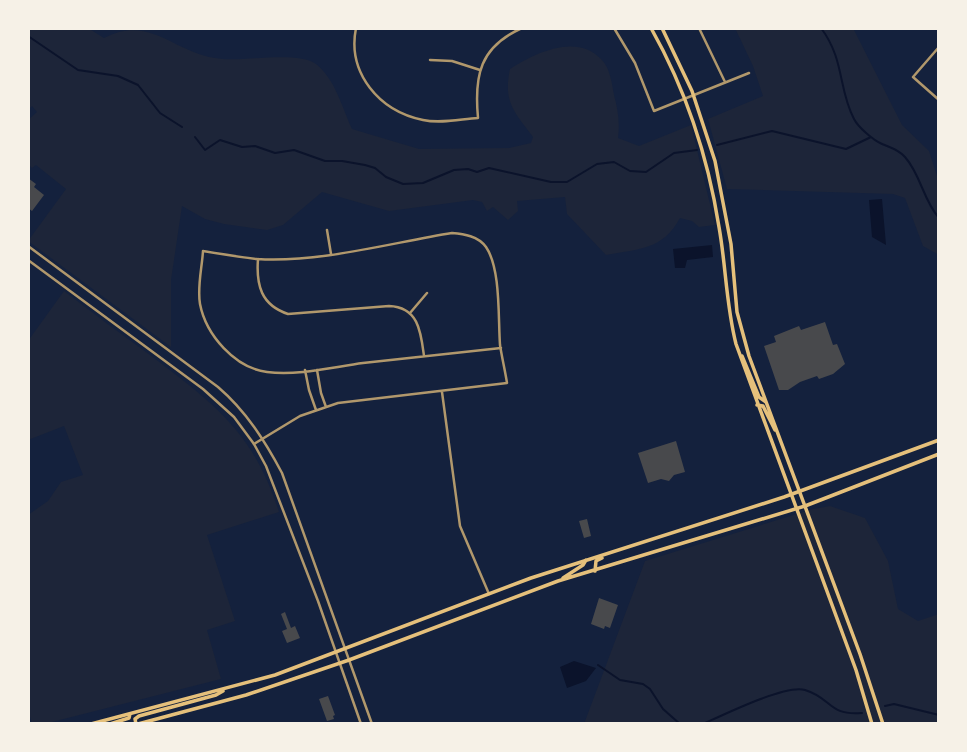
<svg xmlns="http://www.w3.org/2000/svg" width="967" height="752" viewBox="0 0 967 752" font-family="'Golos Text',sans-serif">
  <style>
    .green { fill: #1d2539 }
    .water { fill: #0b132b }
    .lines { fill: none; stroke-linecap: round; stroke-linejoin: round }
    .stream { stroke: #0b132b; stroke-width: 2 }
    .building { fill: #48494c }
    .minor { stroke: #b1986c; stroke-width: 2.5 }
    .tertiary { stroke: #b1986c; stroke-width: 2.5 }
    .secondary { stroke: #e5c07b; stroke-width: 3.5 }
  </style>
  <rect width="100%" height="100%" fill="#14213d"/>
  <!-- green -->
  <path class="green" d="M28 28H88L104 38C149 14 174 52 215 58 240 63 297 50 316 64 335 79 342 107 352 129L419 149 509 148 531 143 533 137C514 112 503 102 510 69 535 53 576 33 601 59 610 67 612 84 614 95 618 110 620 123 618 138L639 146 691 125 715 225 699 227 692 221 680 218C663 250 638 249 606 255L567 214 565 197 517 201 518 211 508 220 493 207 487 211 482 202 473 200 389 211 322 192 283 225 267 230 224 224 205 219 182 206 171 280V347L28 241 66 189 36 165 32 168 28 164V120L37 112 32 106 28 110Z
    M735 28H853L902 125 929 151 938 179 939 255 923 246 905 198 893 194 727 189 708 119 763 96 753 66Z
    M64 291C94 314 124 336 154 358 217 406 254 434 279 512L207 535 235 621 207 630 221 679 44 724H32L28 710V515L48 501 61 482 83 475 64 426 28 440V341Z
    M830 506 865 518 888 561 898 609 918 621 939 614V724H584L645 561 813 509Z"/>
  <!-- water -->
  <path class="water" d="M882 199 886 245 872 237 869 200Z
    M712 245 713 257 687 260 685 268H675L673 249Z
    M574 661 596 668 586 681 567 688 560 667Z"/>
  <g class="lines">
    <!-- stream -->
    <path class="stream" d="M821 28C845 60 838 89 854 119 858 127 873 140 882 144 891 148 898 149 905 157 921 175 923 200 939 218
      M28 36 78 70 118 76 138 85 160 113 182 127
      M195 137 205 150 220 140 242 147 255 146 275 153 294 150 325 161H342L365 165 375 168 386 177 403 184 423 183 454 170 468 169 477 172 489 168 551 182H567L597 164 614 162 630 171 646 172 674 153 697 150
      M717 145 772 131 846 149 871 137
      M598 665 620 680 643 684 650 689 663 709 680 724
      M885 706 894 704 939 715
      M703 724C723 715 786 684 805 690 832 698 828 716 862 713"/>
  </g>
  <!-- building -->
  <path class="building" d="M28 178 36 184 34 187 44 195 32 211 28 208Z
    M825 322 833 345 837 344 845 364 833 374 819 379 817 376 800 382 788 390H779L764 346 776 342 774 336 799 326 801 330Z
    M676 441 685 472 674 475 669 481 661 479 648 483 638 453Z
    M587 519 591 536 584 538 579 521Z
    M599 598 618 605 610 628 605 626 604 629 591 624Z
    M285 612 291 628 295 626 300 638 287 643 282 631 287 629 281 614Z
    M328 696 335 715 333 716 334 719 327 721 319 699Z"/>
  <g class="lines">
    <!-- minor -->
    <path class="minor" d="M356 28C347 73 379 111 423 120 441 124 461 119 478 118 474 75 480 47 522 28
      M614 28 635 63 654 111 749 73
      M699 28 725 82
      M939 47 913 77 939 100
      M430 60 452 61 480 70
      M327 230 331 254
      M258 259C256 285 261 305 288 314L389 306C419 307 421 333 424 356
      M410 313 427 293
      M305 370 309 390 316 410
      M317 370 321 393 326 407
      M442 392 460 526 489 594
      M254 444 300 416 338 403 507 383C505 370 502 358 500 345 498 318 501 269 486 247 478 236 464 234 452 233 390 243 319 263 257 259 239 257 221 254 203 251 202 268 197 287 200 304 206 335 235 368 267 372 298 376 333 367 363 363 409 358 455 353 501 348"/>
    <!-- tertiary -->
    <path class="tertiary" d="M28 246 218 387C246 411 265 441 282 473L372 724
      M28 260 203 389 234 417 254 444 266 466 318 601 361 724"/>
    <!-- secondary -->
    <path class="secondary" d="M651 28C686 90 708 157 719 227 726 266 726 305 736 344L856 670 872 724
      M662 28 692 91 715 161 731 244 737 312 749 356 860 654 883 724
      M742 356 759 397 766 402
      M757 405 763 406 775 430
      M595 571 596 561 602 558
      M563 578 583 565 586 560
      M91 724 275 675 531 578 784 497 939 440
      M110 724 129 718 130 714
      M136 724 135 719 139 716 216 695 223 691
      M138 724 246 695 349 660 558 581 805 506 939 454"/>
  </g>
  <!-- border -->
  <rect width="967" height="752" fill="none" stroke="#f6f1e7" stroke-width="60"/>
</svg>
